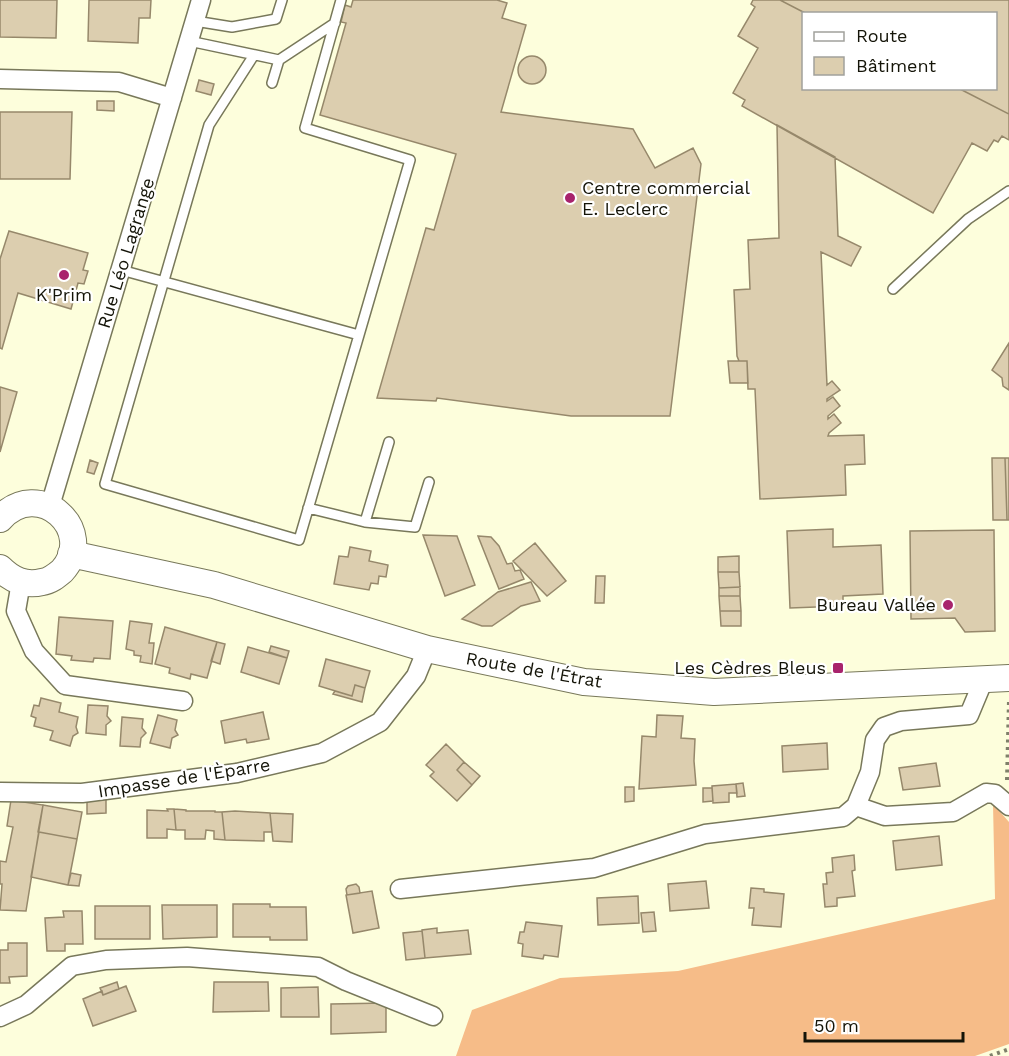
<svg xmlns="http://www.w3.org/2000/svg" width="1009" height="1056" viewBox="0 0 1009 1056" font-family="'Work Sans',sans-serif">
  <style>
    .forest { fill: #f6bc88 }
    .building { fill: #dcceaf; stroke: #96886b; stroke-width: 1.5 }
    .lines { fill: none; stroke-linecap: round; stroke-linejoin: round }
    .lane-casing { stroke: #78785a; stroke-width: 12 }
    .street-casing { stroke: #78785a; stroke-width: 21 }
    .secondary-casing { stroke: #78785a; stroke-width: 28 }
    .path { stroke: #7f806a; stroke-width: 4; stroke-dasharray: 3 4.5; stroke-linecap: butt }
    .lane { stroke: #fff; stroke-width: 9 }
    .street { stroke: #fff; stroke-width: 18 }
    .secondary { stroke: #fff; stroke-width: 26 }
    .poi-dot { fill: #a8236c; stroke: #fff; stroke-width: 2 }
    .labels { text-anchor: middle; stroke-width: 4.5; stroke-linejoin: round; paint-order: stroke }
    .poi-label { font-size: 18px; fill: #141408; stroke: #fff; text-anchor: end }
    .street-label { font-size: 18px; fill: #141408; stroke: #fff }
  </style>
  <rect width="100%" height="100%" fill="#fdfedc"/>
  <!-- forest -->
  <path class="forest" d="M993 804 1009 822V1044L975 1056H456L472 1010 560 978 678 971 995 899Z"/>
  <!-- building -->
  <path class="building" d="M0 0H57L56 38 0 37Z
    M89 0H151L150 18H139L138 43 88 41Z
    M353 0H497L507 3 502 18 526 25 501 112 633 129 655 168 693 148 701 164 670 416H571L437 398 436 401 377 398 426 228 434 230 456 154 320 115 346 23 341 22 345 5 351 7Z
    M753 0H780L807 14H804V88H958L1009 114V140L1002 136 998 142 994 140 987 151 972 143 933 213 742 106 745 100 733 93 758 48 738 36 755 7 751 4Z
    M780 0H1009V114L958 88H996V14H807Z
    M518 70a14 14 0 1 1 28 0a14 14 0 1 1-28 0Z
    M199 80 214 84 211 95 196 91Z
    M97 101H114V111L97 110Z
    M0 112H72L70 179H0Z
    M777 125 835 157 838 236 861 247 851 266 821 252 827 385 832 381 840 390 827 399V401L833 397 840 406 828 416V419L834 414 841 423 829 433 828 436 864 435 865 464 845 465 846 495 760 499 755 389H748L747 361H739L737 356 734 290 750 289 748 240 779 238Z
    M9 231 88 253 83 270 88 271 84 284 78 283 71 309 18 293 2 349 0 348V259Z
    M1009 343V390L1003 386 1002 378 992 370Z
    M728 361H747L748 383H730Z
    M0 387 17 392 0 452Z
    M992 458H1005L1007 520H993Z
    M1005 458H1009V520H1007Z
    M90 460 98 463 94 474 87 472Z
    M833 529V547L881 545 883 594 843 596V606L790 608 787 531Z
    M994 530 995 631 965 632 955 618 911 619 910 531Z
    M423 535 457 536 475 585 445 596Z
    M478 536 491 537 499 546 507 564 512 563 515 571 520 570 524 579 499 589Z
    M535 543 566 581 547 596 513 561Z
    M350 547 371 551 369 561 388 565 386 577 379 576 378 584 371 583 369 590 334 584 339 556 348 557Z
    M739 556V572H718V557Z
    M718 572H739L740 587 719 588Z
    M596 576H605L604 603H595Z
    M531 582 540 601 521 606 492 626H482L462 619 498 592Z
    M740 587V596H719V588Z
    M719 596H740L741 611H720Z
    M720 611H741V626H721Z
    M59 617 113 621 110 659 94 658 93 662 71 660 72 656 56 654Z
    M130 621 152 624 149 643H154L152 664 140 662 141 656 134 655V651L126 649Z
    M165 627 217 642 207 678 191 674 190 679 169 673 170 668 155 664Z
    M217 642 225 644 220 664 211 661Z
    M271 646 289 651 287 658 269 652Z
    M248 647 287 658 279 684 241 672Z
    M326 659 370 671 365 688 355 685 352 696 319 686Z
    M355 685 365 688 362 702 333 694 335 691 352 696Z
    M41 698 61 703 59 712 78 717 76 727 78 733 73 736 70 746 50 740 53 731 34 726 36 718 31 716 34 705 39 706Z
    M88 705 108 706 107 716 111 721 106 725V735L86 733Z
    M263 712 269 739 247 743 246 739 225 743 221 721Z
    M158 715 177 720 175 730 178 735 172 738 170 748 150 743Z
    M657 715 683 716 681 738 695 739 694 761 696 785 639 789 642 736 656 737Z
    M122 717 143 719 142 728 146 733 141 738 140 747 120 746Z
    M827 743 828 769 783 772 782 746Z
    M446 744 464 762 457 770 472 785 457 801 430 776 434 772 426 765Z
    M464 762 480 776 472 785 457 770Z
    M936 763 940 786 903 790 899 768Z
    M743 783 745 796 737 797 736 784Z
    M736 784 737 793H729V802L713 803 712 786Z
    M625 787H634V801L625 802Z
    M703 788H712L713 801 703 802Z
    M106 798V813L87 814V800Z
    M11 800 43 805 26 911 0 910 2 884H0V861L6 862 13 827 7 826Z
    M43 805 82 812 77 839 38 832Z
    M167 809H174L176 830 167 829V838H147V810L168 811Z
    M174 809 186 810V811H215V812H222L225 840 214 839V831L206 830 205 839H185V830H176Z
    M235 811 270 813 272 832H264V841L225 840 222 812Z
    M270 813 293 814 292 842 273 841Z
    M39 832 77 839 68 885 31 877Z
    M939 836 942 865 896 870 893 841Z
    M854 855 855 870 852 871 855 896 837 898V906L825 907 823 884H827L826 873 833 872 832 858Z
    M71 873 81 875 79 886 68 885Z
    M706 881 709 908 670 911 668 884Z
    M356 884 359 887 360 893 347 895 346 889 348 886Z
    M751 888 764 889V892L784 894 781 927 752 925 754 908H749Z
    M372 891 379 928 353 933 346 895Z
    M638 896 639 923 598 925 597 898Z
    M233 904H270V907H306L307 940H270V937H233Z
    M162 905H217V937L163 939Z
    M95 906H150V939H95Z
    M63 911H82L83 944H65V951H47L45 918 64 917Z
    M654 912 656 931 643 932 641 913Z
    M526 922 562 926 558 957 544 955 543 959 522 956 523 944 518 943 520 932H524Z
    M437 928V933L468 930 471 954 425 958 422 930Z
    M422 931 425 958 406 960 403 933Z
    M8 943H27V976L9 977 10 983H0V950H8Z
    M117 982 119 989 103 995 100 988Z
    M214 982H268L269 1011 213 1012Z
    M126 986 136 1011 93 1026 83 999 102 991 103 995Z
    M318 987 319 1017H281V988Z
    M386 1003V1032L331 1034V1004Z"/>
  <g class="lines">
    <defs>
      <path id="lane" d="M195 21 232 27 276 19 282 0
        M189 41 279 60
        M254 55 209 125 105 484 299 540 359 335
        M272 83 279 60 335 23
        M121 270 359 335 410 160 305 128 341 0
        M893 289 968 219 1009 191
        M308 508 365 522 415 527 429 482
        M365 522 389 442"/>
      <path id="street" d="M0 79 119 82 172 98
        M50 506 201 0
        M21 582 16 611 34 651 65 685 183 701
        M0 792 82 793 237 773 322 753 380 722 416 676 427 649
        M856 806 885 816 953 812 986 793 995 794 1009 806
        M400 889 594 868 705 834 843 817 856 806 870 772 875 740 884 727 901 721 969 715 984 679
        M0 1017 26 1005 72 966 106 960 187 957 318 967 346 981 433 1016"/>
      <path id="secondary" d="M0 519C39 476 98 531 62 571 56 576 50 581 42 582 25 586 12 580 0 568
        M71 554 214 585 427 649 584 682 714 692 1009 678"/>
    </defs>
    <!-- lane casing -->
    <use href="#lane" class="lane-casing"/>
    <!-- street casing -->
    <use href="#street" class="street-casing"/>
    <!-- secondary casing -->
    <use href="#secondary" class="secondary-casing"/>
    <!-- path -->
    <path class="path" d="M1007 780 1009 700
      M990 1056 1009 1049"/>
    <!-- lane -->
    <use href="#lane" class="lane"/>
    <!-- street -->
    <use href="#street" class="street"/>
    <!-- secondary -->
    <use href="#secondary" class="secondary"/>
  </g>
  <!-- markers -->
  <g class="poi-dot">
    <circle cx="570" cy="198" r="6"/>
    <circle cx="64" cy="275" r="6"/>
    <circle cx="948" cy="605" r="6"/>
    <rect x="832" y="662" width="12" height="12" rx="3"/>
  </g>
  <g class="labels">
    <!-- poi labels -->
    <g class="poi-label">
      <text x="582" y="194" text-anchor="start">Centre commercial<tspan x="582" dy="21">E. Leclerc</tspan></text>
      <text x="64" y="301" text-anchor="middle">K'Prim</text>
      <text x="936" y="611">Bureau Vallée</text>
      <text x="826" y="674">Les Cèdres Bleus</text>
    </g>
    <!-- street labels -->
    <g class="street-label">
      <text transform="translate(126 253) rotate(-73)" y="6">Rue Léo Lagrange</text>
      <text transform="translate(534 670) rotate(10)" y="6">Route de l'Étrat</text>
      <text transform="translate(184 778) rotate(-9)" y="6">Impasse de l'Èparre</text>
    </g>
  </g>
  <!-- legend -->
  <rect x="802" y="12" width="195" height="78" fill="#ffffff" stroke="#a1a19c" stroke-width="1.5"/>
  <rect x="814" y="32" width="30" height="9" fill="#ffffff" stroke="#a1a19c" stroke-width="1.5"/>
  <text x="856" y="42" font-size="18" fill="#141408">Route</text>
  <rect x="814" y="57" width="30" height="18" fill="#dcceaf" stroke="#a1a19c" stroke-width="1.5"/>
  <text x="856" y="72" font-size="18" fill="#141408">Bâtiment</text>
  <!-- scale -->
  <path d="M805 1032v9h158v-9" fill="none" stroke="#141408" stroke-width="3"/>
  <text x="814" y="1032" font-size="18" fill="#141408" stroke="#ffffff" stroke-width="4.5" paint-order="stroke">50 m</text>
</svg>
